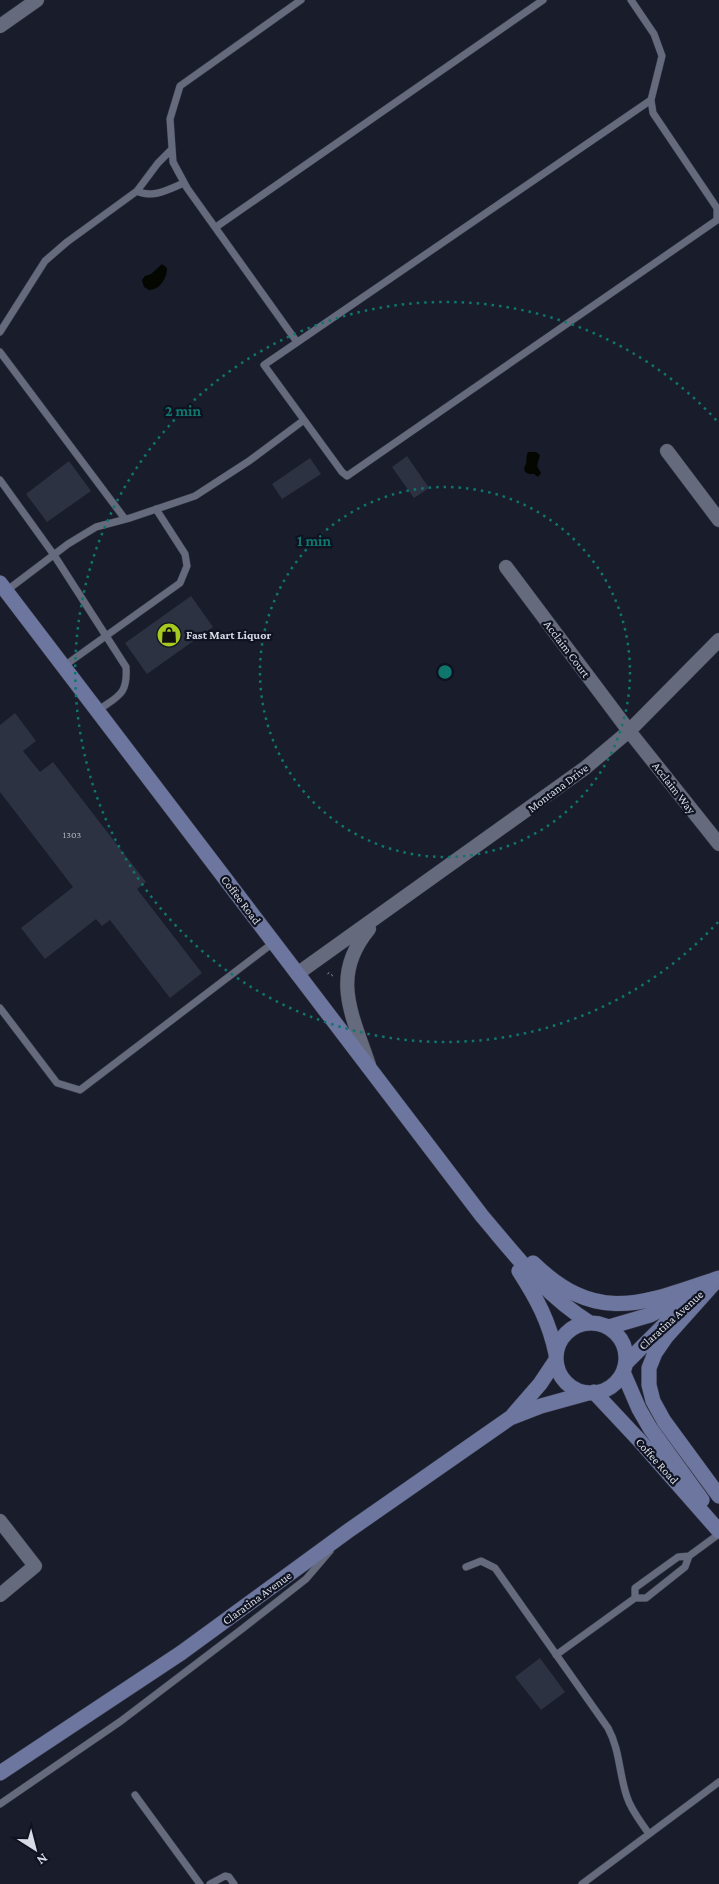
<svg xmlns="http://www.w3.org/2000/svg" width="719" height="1884" viewBox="0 0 719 1884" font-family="'Crimson Pro',serif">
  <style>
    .water { fill: #040700 }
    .building { fill: #2d3242 }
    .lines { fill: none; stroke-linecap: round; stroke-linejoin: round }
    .lane-casing { stroke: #333541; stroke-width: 8 }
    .street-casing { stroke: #333541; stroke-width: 15 }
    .secondary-casing { stroke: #333541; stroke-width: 16 }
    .path { stroke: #787c88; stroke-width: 2.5; stroke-dasharray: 1 4; stroke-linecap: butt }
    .lane { stroke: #656a7c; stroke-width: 7 }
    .street { stroke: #656a7c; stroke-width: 14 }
    .secondary { stroke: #6c769e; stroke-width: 15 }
    .ring { fill: none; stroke: #0f766e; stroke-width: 2.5; stroke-dasharray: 2.5 5 }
    .labels { text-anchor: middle; stroke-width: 4.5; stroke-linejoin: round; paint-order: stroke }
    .number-label { font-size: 10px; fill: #adb1bc }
    .poi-label { font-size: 12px; font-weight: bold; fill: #d8dbe5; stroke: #0f1321; text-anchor: start }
    .street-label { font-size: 12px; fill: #d8dbe5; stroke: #0f1321 }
    .centre { fill: #0f766e; stroke: #0f1321; stroke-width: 2.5 }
    .ring-label { font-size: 15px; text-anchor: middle; font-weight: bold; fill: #0f766e; stroke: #0f1321; stroke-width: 4.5; stroke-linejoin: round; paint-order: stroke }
  </style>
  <rect width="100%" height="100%" fill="#181c2b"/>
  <!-- water -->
  <path class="water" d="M162 264 167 268C167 278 160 290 149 290L144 287 142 280 145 276 151 274Z
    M528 452H536L540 455 537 466 541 473 538 477 534 474H529L525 472 524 468C528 463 525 458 528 452Z"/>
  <!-- building -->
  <path class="building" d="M407 456 429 488 414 498 392 467Z
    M310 458 321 474 282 499 272 484Z
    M69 461 91 491 47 522 26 494Z
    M191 596 213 627 147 674 125 643Z
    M15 713 36 741 23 751 40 772 53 762 146 882 137 889 202 973 170 998 110 920 102 926 96 919 45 959 21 928 73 887 0 792V725Z
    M540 1658 565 1692 541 1710 515 1677Z"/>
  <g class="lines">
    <defs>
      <path id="lane" d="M631 0 654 34 662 56 651 100 653 113 717 208V220L347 476 342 472 264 365 651 100
        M137 191C153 199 169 189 184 183
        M216 227 543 0
        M0 332 45 261 67 242 137 191 158 163 172 149
        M297 342 187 188 173 162 170 119 180 86 301 0
        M0 352 125 519
        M0 480 54 555 126 667C128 695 118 696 97 711
        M6 591 68 544 96 527 130 518 195 496 249 461 304 420
        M64 666 180 583 187 566 185 554 156 509
        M0 1008 57 1083 80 1090 273 943
        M466 1567 481 1561 495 1568 608 1728C620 1750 619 1774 627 1797 631 1810 641 1822 649 1834
        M635 1598V1588L678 1557 689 1556 719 1534
        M556 1655 635 1598H646L685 1567 689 1556
        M135 1795 200 1884
        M0 1804 121 1721 242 1629 306 1579 330 1551
        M210 1884 225 1876 229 1877 234 1884
        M582 1884 719 1782"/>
      <path id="street" d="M0 26 37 0
        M667 451 719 520
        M506 567 629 731 719 844
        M369 929C330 976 352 1014 369 1065
        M297 974 585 768 629 731 719 640
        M0 1521 35 1566 0 1595"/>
      <path id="secondary" d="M0 583 482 1216C517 1257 544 1294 590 1323
        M533 1263C598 1326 644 1303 719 1278
        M519 1271C537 1299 549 1321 556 1354
        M718 1279 666 1337 655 1353 649 1368V1385L653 1401 664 1421 719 1496
        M556 1358a35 35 0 1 1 70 0a35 35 0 1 1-70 0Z
        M609 1327 650 1315 685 1297
        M626 1363 674 1315
        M623 1372 639 1409 650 1428 702 1500
        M594 1392 639 1440 719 1531
        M513 1415 540 1384 556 1360
        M0 1773 181 1653 348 1531 510 1418 541 1406 588 1393"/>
    </defs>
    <!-- lane casing -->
    <use href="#lane" class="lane-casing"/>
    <!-- street casing -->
    <use href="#street" class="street-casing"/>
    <!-- secondary casing -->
    <use href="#secondary" class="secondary-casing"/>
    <!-- path -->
    <path class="path" d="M328 973 331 976 334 974"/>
    <!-- lane -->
    <use href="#lane" class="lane"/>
    <!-- street -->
    <use href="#street" class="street"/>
    <!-- secondary -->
    <use href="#secondary" class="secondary"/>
  </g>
  <!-- distance rings -->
  <g class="ring">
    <circle cx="445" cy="672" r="185"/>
    <path d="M718 922A370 370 0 1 1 718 422"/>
  </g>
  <!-- icons -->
  <defs>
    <symbol id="shop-disc" viewBox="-11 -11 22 22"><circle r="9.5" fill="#a6c820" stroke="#0f1321"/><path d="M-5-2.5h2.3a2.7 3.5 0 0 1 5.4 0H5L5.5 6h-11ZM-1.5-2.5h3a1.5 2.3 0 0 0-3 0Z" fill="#111"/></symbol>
  </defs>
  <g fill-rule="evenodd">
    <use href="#shop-disc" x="155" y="621" width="28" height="28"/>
  </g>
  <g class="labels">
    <!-- number labels -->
    <g class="number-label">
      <text x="72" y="838">1303</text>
    </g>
    <!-- poi labels -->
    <g class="poi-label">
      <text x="186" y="639">Fast Mart Liquor</text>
    </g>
    <!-- street labels -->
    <g class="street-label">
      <text transform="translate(567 649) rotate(53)" y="4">Acclaim Court</text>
      <text transform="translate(558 788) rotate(-37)" y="4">Montana Drive</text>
      <text transform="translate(674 788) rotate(52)" y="4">Acclaim Way</text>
      <text transform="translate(241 900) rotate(53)" y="4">Coffee Road</text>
      <text transform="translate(671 1320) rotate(-42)" y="4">Claratina Avenue</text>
      <text transform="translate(657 1461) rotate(48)" y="4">Coffee Road</text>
      <text transform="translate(257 1598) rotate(-36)" y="4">Claratina Avenue</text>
    </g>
  </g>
  <circle cx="445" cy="672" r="8" class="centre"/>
  <g class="ring-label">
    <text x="183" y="416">2 min</text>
    <text x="314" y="546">1 min</text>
  </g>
  <!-- north arrow -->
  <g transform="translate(35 1849) rotate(144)" stroke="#0f1321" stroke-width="4" paint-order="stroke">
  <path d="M0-4L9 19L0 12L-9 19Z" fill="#d8dbe5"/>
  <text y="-8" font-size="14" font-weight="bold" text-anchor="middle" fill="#d8dbe5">N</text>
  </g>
</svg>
